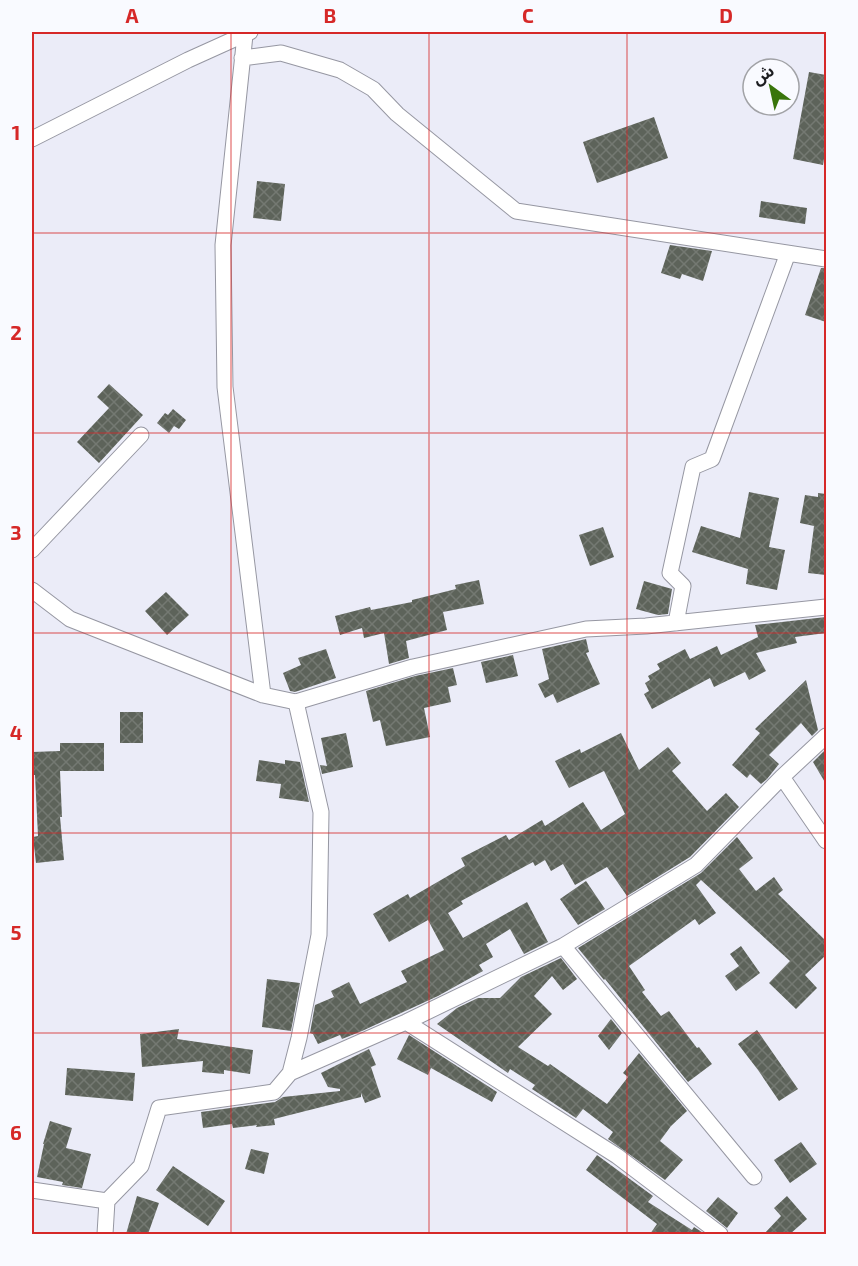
<svg xmlns="http://www.w3.org/2000/svg" width="858" height="1266" viewBox="0 0 858 1266" font-family="'Exo 2','Noto Sans Arabic',sans-serif">
  <style>
    .building { fill: url(#building-cross-hatch) }
    .lines { fill: none; stroke-linecap: round; stroke-linejoin: round }
    .minor-casing { stroke: #9697a2; stroke-width: 17 }
    .minor { stroke: #fff; stroke-width: 15 }
    .grid { fill: none; stroke: #d62828; stroke-width: 1.5; stroke-opacity: 0.55 }
    .neatline { fill: none; stroke: #d62828; stroke-width: 2 }
    .grid-label { font-size: 20px; text-anchor: middle; font-weight: bold; fill: #d62828 }
  </style>
  <defs>
    <pattern id="building-cross-hatch" width="8" height="8" patternUnits="userSpaceOnUse" patternTransform="scale(1.5)"><rect width="8" height="8" fill="#5d635a"/><path d="M0 0l8 8M0 8l8-8" fill="none" stroke="#747972"/></pattern>
  </defs>
  <rect width="100%" height="100%" fill="#ebecf8"/>
  <!-- building -->
  <path class="building" d="M809 72 826 75V147L823 165 793 159Z
    M654 117 668 158 597 183 583 142Z
    M257 181 285 184 281 221 253 218Z
    M761 201 807 208 805 224 759 217Z
    M670 245 712 251 703 281 682 274 680 279 661 273Z
    M821 268H826V322L805 315Z
    M109 384 143 415 99 463 77 442 109 408 97 397Z
    M173 409 186 420 179 429 174 426 169 433 157 423 165 413 168 415Z
    M749 492 779 498 769 547 785 550 777 590 746 584 748 569 692 552 701 526 740 538Z
    M818 493 826 494V575L808 573 814 526 800 523 805 495 818 497Z
    M603 527 614 557 590 566 579 535Z
    M479 580 484 604 443 612 447 630 406 641 409 658 389 664 384 633 364 638 362 628 340 635 335 616 370 607 371 610 412 602V600L456 589 455 585Z
    M644 581 672 589 668 614 658 615 636 609Z
    M166 592 189 615 167 635 145 611Z
    M826 617V633L795 637 797 643 756 653 766 671 749 680 745 672 714 687 710 678 652 709 644 694 649 691 645 683 650 680 648 676 660 669 657 664 685 649 690 659 717 646 721 655 758 637 755 625Z
    M586 639 589 652 586 653 600 684 557 703 553 694 545 698 538 684 549 679 542 649Z
    M326 649 336 678 295 692 290 691 283 673 301 665 298 658Z
    M513 655 518 676 486 683 481 662Z
    M453 668 457 685 448 687 451 702 424 708 430 737 386 746 380 720 373 722 366 691 415 676Z
    M806 680 818 730 812 736 801 723 769 755 779 764 767 779 761 784 750 774 747 778 732 765 760 733 755 729Z
    M120 712H143V743H120Z
    M346 733 353 767 322 774 320 765 327 766 321 738Z
    M621 733 639 770 668 747 681 763 672 771 707 811 726 793 739 807 690 857 627 896 607 867 575 885 563 864 551 871 545 860 535 866 533 862 461 901 463 904 448 913 463 938 527 902 548 942 524 954 510 929 486 944 493 957 479 965 483 971 438 996 362 1031 342 1039 340 1035 318 1044 313 1034 310 1033 315 1005 334 997 331 991 349 982 360 1004 407 982 401 971 444 950 428 920 389 942 373 914 408 894 410 898 465 866 461 858 506 835 509 840 542 820 545 826 583 802 601 830 625 814 604 771 569 788 555 761 580 749 581 753Z
    M60 743H104V771H60L62 817H60L64 860 36 863 33 837 38 836 35 775H32V752L60 751Z
    M826 749V784L813 762Z
    M259 760 285 764V760L300 762 309 802 279 798 281 784 256 781Z
    M737 837 753 858 739 869 756 891 774 877 783 890 778 894 826 941V955L805 975 817 988 796 1009 769 983 790 961 701 880 696 885 716 913 699 925 695 919 629 966 645 990 642 992 661 1016 669 1011 697 1048 699 1047 712 1064 688 1082 605 979 604 980 578 948 701 873Z
    M586 881 605 909 578 925 560 899Z
    M741 946 760 973 736 991 725 976 739 966 730 954Z
    M561 958 577 979 563 990 552 976 534 996 552 1014 518 1047 548 1066 550 1064 607 1104 628 1077 623 1073 639 1053 687 1111 671 1126 660 1141 683 1160 665 1180 608 1139 613 1132 583 1109 576 1118 532 1089 535 1085 510 1069 508 1073 437 1024 457 1008 478 998H500L521 977Z
    M267 979 300 983 291 1031 262 1027Z
    M611 1019 622 1033 609 1050 598 1036Z
    M179 1029 177 1039 253 1050 250 1074 224 1070V1074L202 1072 203 1061 142 1067 140 1034Z
    M757 1030 798 1089 779 1101 758 1070 738 1044Z
    M409 1035 497 1092 492 1102 431 1068 428 1075 397 1059Z
    M369 1049 376 1065 371 1067 381 1097 365 1103 361 1093V1097L274 1119 275 1125 256 1127 257 1125 233 1128 232 1124 203 1128 201 1112 275 1102 283 1097 340 1091V1089L328 1087 321 1073Z
    M67 1068 135 1073 133 1101 65 1095Z
    M50 1121 72 1128 66 1148 91 1154 82 1188 62 1185 63 1182 37 1177 44 1144H43Z
    M801 1142 817 1164 790 1183 774 1160Z
    M251 1149 269 1153 264 1174 245 1169Z
    M597 1155 653 1196 648 1202 692 1230 694 1227 705 1234H650L657 1224 586 1170Z
    M173 1166 225 1201 208 1226 156 1190Z
    M137 1196 159 1203 148 1234H126Z
    M787 1196 807 1219 790 1234H764L781 1216 774 1208Z
    M718 1197 738 1213 727 1228 706 1211Z"/>
  <g class="lines">
    <defs>
      <path id="minor" d="M245 35 223 245 225 387 263 695
        M242 58 281 53 340 70 373 89 397 114 516 211 826 259
        M32 139 188 60 250 32
        M32 550 141 435
        M32 590 70 619 263 695 296 702 413 667 586 629 646 626 826 607
        M676 623 683 586 670 573 693 467 712 459 788 253
        M782 777 826 841
        M563 946 754 1177
        M406 1022 617 1156 720 1234
        M290 1073 299 1038 319 935 321 812 296 702
        M32 1190 107 1201 141 1166 159 1108 274 1092 290 1073 406 1022 563 946 696 865 782 777 826 736
        M105 1234 107 1201"/>
    </defs>
    <!-- minor casing -->
    <use href="#minor" class="minor-casing"/>
    <!-- minor -->
    <use href="#minor" class="minor"/>
  </g>
  <!-- grid -->
  <path class="grid" d="M231 32V1234M429 32V1234M627 32V1234M32 233H826M32 433H826M32 633H826M32 833H826M32 1033H826"/>
  <!-- border -->
  <rect width="858" height="1266" fill="none" stroke="#f9faff" stroke-width="66"/>
  <!-- north arrow -->
  <g transform="translate(771 87) rotate(327)"><circle r="28" fill="#f9faff" stroke="#a1a2a6" stroke-width="1.5"/>
  <path d="M0-4.5L10 22L0 15L-10 22Z" fill="#39750b"/>
  <text y="-9" font-size="16" font-weight="bold" text-anchor="middle" fill="#1c1d21">ش</text>
  </g>
  <rect x="33" y="33" width="792" height="1200" class="neatline"/>
  <g class="grid-label">
    <text x="132" y="23">A</text>
    <text x="330" y="23">B</text>
    <text x="528" y="23">C</text>
    <text x="726" y="23">D</text>
    <text x="16" y="140">1</text>
    <text x="16" y="340">2</text>
    <text x="16" y="540">3</text>
    <text x="16" y="740">4</text>
    <text x="16" y="940">5</text>
    <text x="16" y="1140">6</text>
  </g>
</svg>
